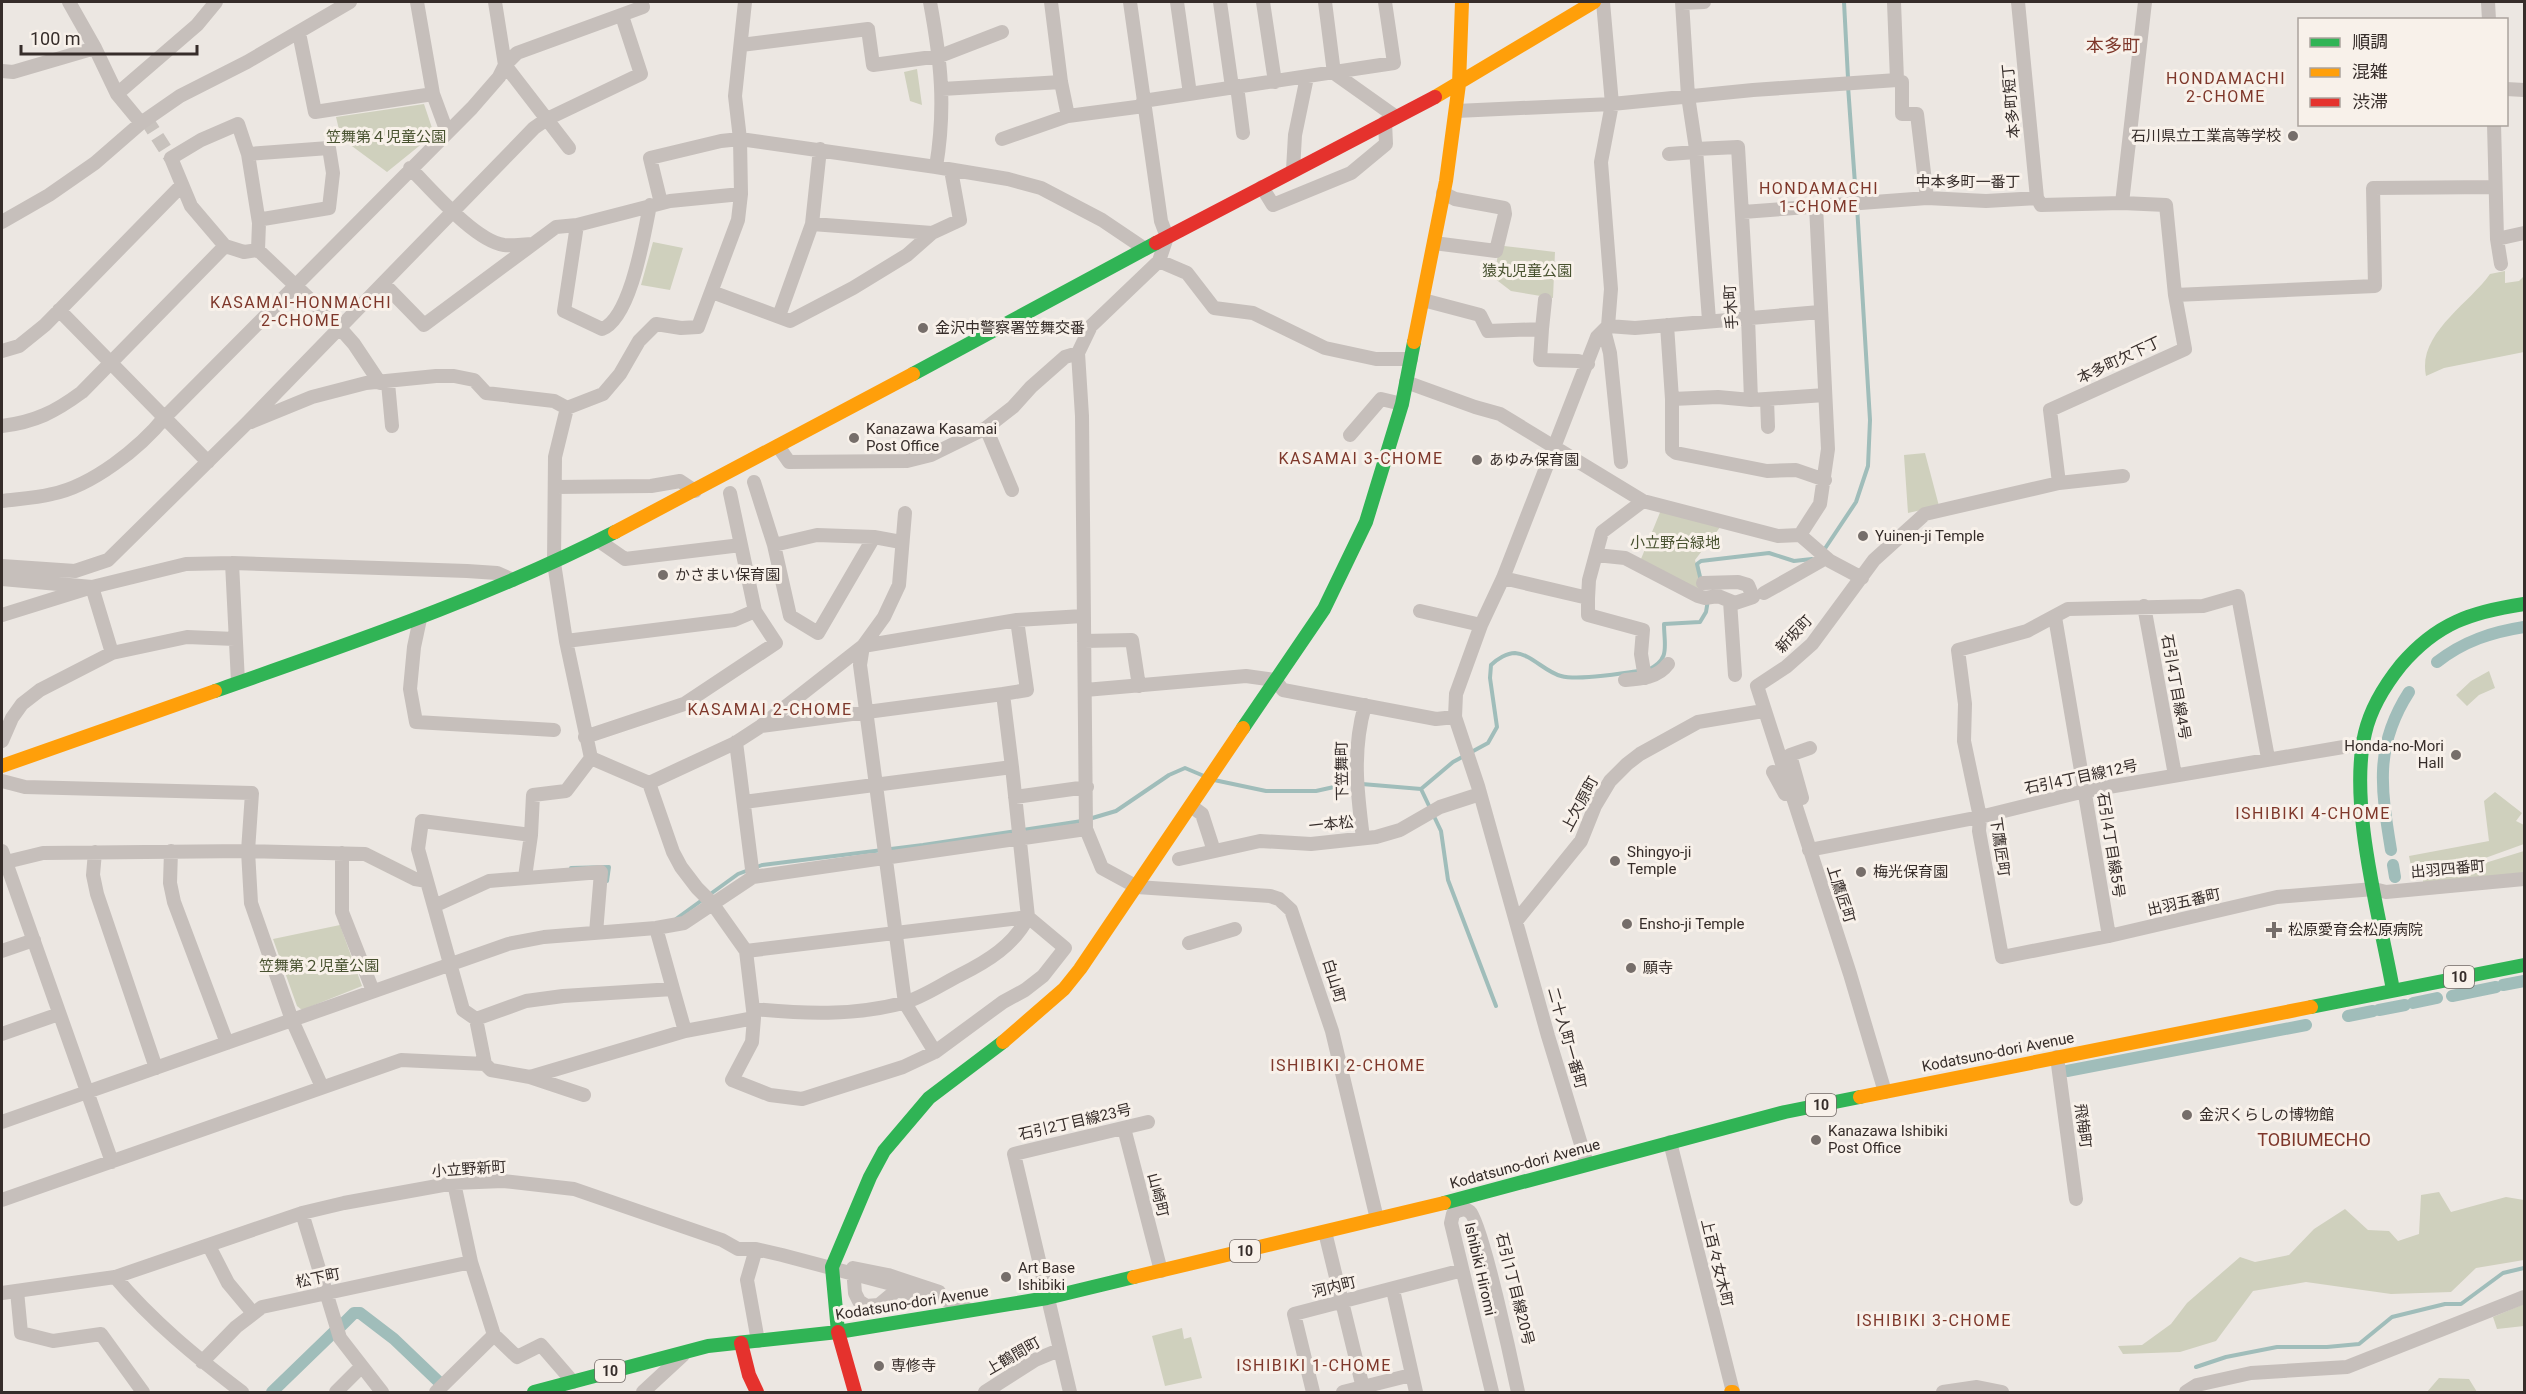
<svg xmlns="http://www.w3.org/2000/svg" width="2526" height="1394" viewBox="0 0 2526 1394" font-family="Roboto,'Noto Sans JP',sans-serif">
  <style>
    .green { fill: #cfd0bd }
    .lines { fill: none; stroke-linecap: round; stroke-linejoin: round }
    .stream { stroke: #a0bdba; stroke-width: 4 }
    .canal { stroke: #a0bdba; stroke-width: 12 }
    .street-tunnel { stroke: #c8c2bd; stroke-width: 14; stroke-dasharray: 14 7; stroke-linecap: butt }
    .street { stroke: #c6bfbb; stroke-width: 14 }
    .fast { stroke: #30b455; stroke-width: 14 }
    .slow { stroke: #ff9f0a; stroke-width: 14 }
    .jam { stroke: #e5322d; stroke-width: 14 }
    .poi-dot { fill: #766e6a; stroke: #f8f1ea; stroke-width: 2 }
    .labels { text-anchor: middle; stroke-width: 6; stroke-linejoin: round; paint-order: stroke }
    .shield { fill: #f8f1ea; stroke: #706864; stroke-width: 1.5 }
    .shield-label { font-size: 14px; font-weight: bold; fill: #362d2a }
    .street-label { font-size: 15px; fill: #362d2a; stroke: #f8f1ea }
    .poi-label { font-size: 15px; fill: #362d2a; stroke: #f8f1ea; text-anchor: start }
    .park-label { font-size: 15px; fill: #485230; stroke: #f8f1ea }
    .neighbourhood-label { font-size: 16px; letter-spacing: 1.5px; fill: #7e372a; stroke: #f8f1ea }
    .quarter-label { font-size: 18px; fill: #7e372a; stroke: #f8f1ea }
  </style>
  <rect width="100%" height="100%" fill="#ece7e2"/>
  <!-- green -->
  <path class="green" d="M917 69 922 105 910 101 904 72Z
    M424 104 434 134 387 172 341 138 336 117Z
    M653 242 683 248 670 290 641 285Z
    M1504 246 1555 252 1553 298 1511 291 1494 278 1498 254Z
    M2505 271V283L2519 281 2524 276V352L2444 368 2426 376C2417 334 2469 304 2490 274Z
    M1925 453 1939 506 1908 513 1904 455Z
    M1661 510 1721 526 1695 560 1702 590 1697 593 1641 559Z
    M2489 671 2495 688 2479 695 2467 706 2456 695 2471 681Z
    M2495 792 2522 813 2516 821 2524 825V844L2463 866 2415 874 2412 871 2409 856 2489 841 2484 801Z
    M2524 851V874L2423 883V875H2446Z
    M340 925 362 986 302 1010 297 1006 273 939Z
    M2439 1192 2451 1212 2506 1197 2524 1200V1260L2476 1268 2451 1292 2391 1294 2306 1282 2253 1291 2216 1341 2180 1352 2123 1354 2118 1346 2142 1345 2171 1324 2187 1303 2240 1257 2255 1262 2289 1255 2314 1229 2345 1209 2368 1230 2389 1231 2398 1241 2419 1234 2421 1195Z
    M2524 1304V1326L2497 1329 2493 1317Z
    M1182 1328 1184 1339 1191 1337 1202 1378 1165 1386 1152 1336Z
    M2439 1378 2469 1379 2477 1392H2427Z"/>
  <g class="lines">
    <!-- stream -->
    <path class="stream" d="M1844 2 1848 78
      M1848 86 1856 198
      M1824 550 1856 502 1868 466 1870 420 1857 206
      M1701 581 1697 564 1701 561 1769 553 1794 561 1812 559
      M1648 670C1671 659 1664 646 1664 624L1700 622 1706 612 1708 600
      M1214 780 1266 791H1316L1343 785 1362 784 1421 789 1453 762 1488 743 1497 727 1490 678 1491 665C1497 659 1507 653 1515 653 1531 654 1545 672 1561 676 1579 681 1620 673 1640 671
      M1421 789 1441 831 1448 880 1496 1006
      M1089 819 1116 811 1169 775 1185 768 1204 776
      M571 868 609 867 607 881
      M676 919 738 874 762 865 923 845 1082 821
      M2196 1367 2226 1357 2277 1347H2327L2359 1344 2392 1317 2445 1304H2461L2503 1273 2524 1268"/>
    <!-- canal -->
    <path class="canal" d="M2437 662C2464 641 2492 632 2524 627
      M2391 850C2381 789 2374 746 2409 692
      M2393 865 2395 877
      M2503 985 2524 981
      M2452 996 2496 987
      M2413 1003 2437 998
      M2379 1010 2405 1005
      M2348 1016 2373 1011
      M2067 1071 2306 1025
      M340 1327 354 1313H360L394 1339 440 1383
      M272 1392 334 1332"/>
    <!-- street-tunnel -->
    <path class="street-tunnel" d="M146 119 171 158"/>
    <!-- street -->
    <path class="street" d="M69 2 95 48 117 94 141 123
      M417 2 433 94 447 132
      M495 2 505 65 569 148
      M930 2C941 61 946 107 936 167
      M1051 2 1061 82 1068 116 1144 106
      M1130 2 1161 221 1167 237 1159 261 1091 326 1078 353 1082 416 1086 829 1102 868 1137 887 1270 896 1279 899 1291 910 1332 1031 1377 1219
      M1177 2 1190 94
      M1220 2 1232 87
      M1263 2 1275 82
      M1325 2 1334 73 1396 117
      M1682 2 1688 96 1696 149 1709 320
      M1894 2 1897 80 1902 82V114H1917L1927 198
      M2018 2 2037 198 2041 205 2122 203 2166 205 2175 295 2185 349 2050 410 2059 483
      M2488 2 2489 20
      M1682 3 1704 2
      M299 33 315 112 433 94
      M741 45 868 29 873 65 940 56 1002 32
      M2 71 13 72 95 48
      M1237 86 1243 133
      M942 89 1061 82
      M2506 89 2524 90
      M117 94 197 25 216 2
      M1143 101 1394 63 1385 2
      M1456 111 1612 104 1753 90 1897 80
      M2494 124 2497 239 2501 264
      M1002 139 1068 116
      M1696 149 1738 147 1748 317 1751 400
      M248 154 329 148 333 173 329 208 263 219 259 223 258 250
      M1669 154 1696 152
      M410 168C431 189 475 241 504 245 513 246 524 244 533 244
      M1293 170 1295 135 1307 77
      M1262 187 1273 205 1351 173 1386 144 1385 122
      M661 203 650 158 721 141 740 139 936 167 1008 179 1041 188 1102 220 1145 249
      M2122 203 2145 2
      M650 205C644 234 631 318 602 329L564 311 577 225 670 201 741 194
      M1743 212 1927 198 1986 201 2037 198
      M2 222 49 195 95 163 141 123 180 96 247 62 350 2
      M259 223 248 154 238 124 201 140 171 158 191 206 225 246 244 252 258 250 339 327 354 344 380 383
      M812 224 932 233
      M2497 239 2524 233
      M1434 243 1496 251 1505 214 1504 208 1455 199 1443 193
      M1159 261 1187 273 1214 308 1253 313 1325 348 1376 359H1411
      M383 283 424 325 556 227 577 225
      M712 292 790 321 853 288 907 255 932 233 960 220 951 170
      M2175 295 2375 286 2373 188 2495 187
      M1423 300 1480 315 1488 331 1542 329 1540 360 1578 361 1588 364
      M59 310 208 462
      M779 316 812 224 820 149
      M1667 325 1672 399V450L1676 453 1767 471 1796 470 1825 480
      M1608 326 1635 328 1820 312
      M1542 329 1545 300
      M1604 330 1610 353 1621 462
      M2 351 19 346 45 325 182 185
      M1406 382 1475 407 1500 414 1643 501 1778 536 1800 535 1830 561 1862 578
      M388 383 392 426
      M1672 399 1718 397 1751 400 1825 395
      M1767 399 1768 427
      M567 408 555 457 554 563 566 641 591 758 649 783 673 852 681 867 697 888 712 903 746 951 754 1018 752 1042 732 1080 770 1095 802 1099 903 1067 935 1052 905 1003 860 665 863 646
      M251 422 312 397 366 383 436 376H454L474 380 486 393 554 401 567 408 603 394 620 374 639 341 656 324 681 328 698 327 738 220 741 194 740 139 735 96 745 2
      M2 426C35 422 55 412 82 392L225 246
      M986 428 1012 490
      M1350 435 1381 399 1402 404
      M778 446 789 462 907 461 931 455 986 428 1013 407 1031 387 1065 357 1078 353
      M754 482 774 545 790 616 818 633 874 537 901 542
      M556 487 651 486 680 481 695 491
      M2 501C18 499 36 498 52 494 92 486 140 448 165 417L472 108 499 77 505 65 517 53 643 7 641 2
      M1800 535 1820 504 1828 449 1816 206
      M599 541 625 559 741 545
      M774 545 817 535 874 537
      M1596 555 1625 558 1698 596 1705 598 1718 596 1735 603 1753 597 1748 585 1738 582 1703 583
      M232 563 238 682
      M2 566 75 571 108 560 246 424 534 128 547 119 641 74 622 16
      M1503 578 1588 598 1589 580 1602 532 1643 501
      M2 579 92 587 112 653
      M1764 593 1826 558
      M1588 598V615L1643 630 1641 654 1645 678
      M1730 601 1735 675
      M2144 606 2175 775
      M1420 611 1481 625
      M2 615 92 587 186 564 232 563 467 571 497 573 513 580
      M2055 617 2109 936
      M420 619 414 647 410 689 416 722 554 730
      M566 641 734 620 755 611 730 493
      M1084 641 1132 640 1139 686
      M863 646 1017 620 1083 616
      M1625 680C1640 679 1658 678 1668 664
      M1085 690 1246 676 1275 680 1283 690 1436 719 1455 717
      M761 726 1003 694
      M585 737 684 704 776 643 755 611
      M2 741 12 718 22 704 40 690 112 653 187 637 235 639
      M736 742 753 877
      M2268 758 2238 596 2203 606 2068 609 2027 631 1958 650 1965 704 1964 741 1980 817 1979 831 2002 957 2109 936 2277 897 2374 889 2386 892 2524 879
      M1773 772 1785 794
      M2 781 25 787 252 793 248 851 251 903 292 1020 322 1087
      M649 783 735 743 761 726 863 646 884 617 899 585 905 513
      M1015 797 1087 787
      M1802 798 1790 755 1810 748
      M744 802 1012 767 1003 694 1027 690 1017 620
      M1191 806 1202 814 1214 851
      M1363 838C1357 791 1352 751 1365 705
      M1809 850 1980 817 2085 791 2361 744
      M2 851 112 1162
      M171 851 170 883 174 902 227 1043
      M95 852 93 875 97 894 156 1068
      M342 853V912L373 991
      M1179 859 1260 841 1311 844 1376 837 1400 830 1440 807 1480 794
      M2 863 43 853 248 851 365 854 415 879 427 881
      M525 877 531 835
      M434 906 489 881 601 872 596 933
      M1517 920 1581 841 1595 806 1610 781 1627 764 1640 754 1698 722 1763 711
      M1189 943 1235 929
      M2 951 34 940
      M746 951 1028 917 1065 948 1043 976 1025 990 1003 1002 935 1052
      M673 989 685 1031
      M753 1009C804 1014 853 1016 903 1003 922 998 942 984 960 975 988 961 1014 945 1028 917L1012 767
      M476 1019 526 1001 563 996 673 989 656 928
      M2 1034 59 1014
      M2057 1057 2076 1199
      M530 1077 685 1031 754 1018
      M1885 1092 1850 974 1757 686 1786 667 1812 644 1874 560 1925 514 2059 483 2123 476
      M584 1095 530 1077 491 1070 485 1064 476 1019 463 1010 418 849 422 821 531 835 533 795 566 791 591 758
      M2 1122 508 944 544 937 656 928 684 923 753 877 1086 829
      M1124 1128 1161 1271
      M1670 1142 1733 1392
      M1587 1164 1548 1036 1478 786 1455 717 1456 694 1481 625 1503 578 1597 337 1608 326 1611 289 1601 162 1612 104 1603 2
      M454 1183 471 1262 494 1335 517 1357 541 1345 573 1382
      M2 1200 401 1060 485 1064
      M302 1213 340 1338 382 1392
      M1325 1232 1364 1392
      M209 1246 228 1283 253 1313
      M756 1249 747 1280 758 1341
      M853 1268 888 1275 939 1292 936 1297 924 1298 897 1290 879 1305 866 1306 859 1301 855 1293Z
      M115 1277C152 1321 196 1357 242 1392
      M1393 1290 1416 1392
      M17 1291 21 1333 53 1341 101 1334 143 1392
      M2 1293 115 1277 302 1213 344 1203 454 1183 503 1181 574 1189 722 1240 738 1249H756L782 1255 937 1296 969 1310
      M202 1362 236 1327 262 1307 471 1262
      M336 1392 361 1367
      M436 1392 494 1335
      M643 1392 683 1355
      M985 1392 1035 1360 1059 1350
      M1070 1392 1014 1154 1148 1122
      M1313 1392 1294 1314 1459 1271
      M1343 1392 1411 1375
      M1492 1392 1451 1223 1453 1214C1458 1210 1464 1207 1470 1212 1481 1220 1513 1368 1518 1392
      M1943 1392 1977 1387 2002 1392
      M2186 1392 2197 1385 2251 1373 2347 1367 2524 1297"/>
    <!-- fast -->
    <path class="fast" d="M913 374 1156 243
      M215 691C351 643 486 598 615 532
      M1243 728 1324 609 1366 522 1402 404 1414 342
      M2393 990C2380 917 2348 804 2365 733 2371 707 2385 685 2401 665 2437 623 2471 612 2524 604
      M2311 1007 2524 965
      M1444 1203 1785 1112 1860 1097
      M838 1332 832 1267 870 1177 884 1151 929 1098 1003 1042
      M534 1392 708 1346 838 1332 1047 1298 1134 1277"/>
    <!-- slow -->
    <path class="slow" d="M1435 97 1594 2
      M1414 342 1446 181 1459 84 1462 2
      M615 532 913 374
      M2 766 215 691
      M1003 1042 1064 989 1080 969 1243 728
      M1860 1097 2311 1007
      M1134 1277 1444 1203
      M1731 1392H1733"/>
    <!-- jam -->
    <path class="jam" d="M1156 243 1435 97
      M838 1332 855 1392
      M741 1343 749 1375 757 1392"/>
  </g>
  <!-- markers -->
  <g class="poi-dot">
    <circle cx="2293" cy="136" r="6"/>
    <circle cx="923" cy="328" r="6"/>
    <circle cx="854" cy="438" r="6"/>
    <circle cx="1477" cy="460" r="6"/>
    <circle cx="1863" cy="536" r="6"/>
    <circle cx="663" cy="575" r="6"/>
    <circle cx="2456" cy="755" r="6"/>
    <circle cx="1615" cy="861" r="6"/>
    <circle cx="1861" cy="872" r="6"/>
    <circle cx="1627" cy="924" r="6"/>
    <path d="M2271 921h6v6h6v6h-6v6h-6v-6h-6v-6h6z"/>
    <circle cx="1631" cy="968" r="6"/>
    <circle cx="2187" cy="1115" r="6"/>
    <circle cx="1816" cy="1140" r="6"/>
    <circle cx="1006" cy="1277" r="6"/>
    <circle cx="879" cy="1366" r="6"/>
  </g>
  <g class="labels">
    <!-- shield labels -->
    <g class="shield">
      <rect x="2444" y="966" width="30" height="22" rx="4.5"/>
      <rect x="1806" y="1094" width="30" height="22" rx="4.5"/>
      <rect x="1230" y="1240" width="30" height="22" rx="4.5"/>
      <rect x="595" y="1360" width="30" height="22" rx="4.5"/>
    </g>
    <g class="shield-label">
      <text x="2459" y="982">10</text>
      <text x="1821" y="1110">10</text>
      <text x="1245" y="1256">10</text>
      <text x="610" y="1376">10</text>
    </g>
    <!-- street labels -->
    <g class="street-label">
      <text transform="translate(2011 101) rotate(-95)" y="5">本多町短丁</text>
      <text x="1968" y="187">中本多町一番丁</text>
      <text transform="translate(1731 307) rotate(-93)" y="5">手木町</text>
      <text transform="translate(2119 360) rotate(-25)" y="5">本多町欠下丁</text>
      <text transform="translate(1794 634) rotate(-47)" y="5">新坂町</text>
      <text transform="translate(2176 687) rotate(80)" y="5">石引4丁目線4号</text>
      <text transform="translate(1342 771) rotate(-91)" y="5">下笠舞町</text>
      <text transform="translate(2081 777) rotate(-12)" y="5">石引4丁目線12号</text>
      <text transform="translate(1580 804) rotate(-62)" y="5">上欠原町</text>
      <text transform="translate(1331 824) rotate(-6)" y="5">一本松</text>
      <text transform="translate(2111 845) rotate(81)" y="5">石引4丁目線5号</text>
      <text transform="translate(2000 847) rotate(82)" y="5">下鷹匠町</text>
      <text transform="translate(2448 869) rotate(-5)" y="5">出羽四番町</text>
      <text transform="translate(1841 894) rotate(72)" y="5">上鷹匠町</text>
      <text transform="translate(2184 902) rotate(-13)" y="5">出羽五番町</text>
      <text transform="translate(1334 981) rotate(73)" y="5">白山町</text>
      <text transform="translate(1567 1038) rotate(74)" y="5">二十人町一番町</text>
      <text transform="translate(1998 1052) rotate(-11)" y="5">Kodatsuno-dori Avenue</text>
      <text transform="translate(1075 1122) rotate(-13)" y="5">石引2丁目線23号</text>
      <text transform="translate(2083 1126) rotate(82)" y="5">飛梅町</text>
      <text transform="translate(1525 1164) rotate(-15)" y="5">Kodatsuno-dori Avenue</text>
      <text transform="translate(469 1169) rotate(-4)" y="5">小立野新町</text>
      <text transform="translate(1158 1195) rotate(76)" y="5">山崎町</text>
      <text transform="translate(1717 1263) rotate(76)" y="5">上百々女木町</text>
      <text transform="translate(1480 1269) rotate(77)" y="5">Ishibiki Hiromi</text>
      <text transform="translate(318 1278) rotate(-12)" y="5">松下町</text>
      <text transform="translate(1334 1287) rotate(-14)" y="5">河内町</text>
      <text transform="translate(1515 1289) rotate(76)" y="5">石引1丁目線20号</text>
      <text transform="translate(912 1303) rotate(-9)" y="5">Kodatsuno-dori Avenue</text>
      <text transform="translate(1013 1356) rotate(-30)" y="5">上鶴間町</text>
    </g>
    <!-- poi labels -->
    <g class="poi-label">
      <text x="2281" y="141" text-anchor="end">石川県立工業高等学校</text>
      <text x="935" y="333">金沢中警察署笠舞交番</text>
      <text x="866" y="434">Kanazawa Kasamai<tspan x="866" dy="17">Post Office</tspan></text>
      <text x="1489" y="465">あゆみ保育園</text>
      <text x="1875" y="541">Yuinen-ji Temple</text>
      <text x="675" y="580">かさまい保育園</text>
      <text x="2444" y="751" text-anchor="end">Honda-no-Mori<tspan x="2444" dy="17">Hall</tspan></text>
      <text x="1627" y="857">Shingyo-ji<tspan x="1627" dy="17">Temple</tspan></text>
      <text x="1873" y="877">梅光保育園</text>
      <text x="1639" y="929">Ensho-ji Temple</text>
      <text x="2288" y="935">松原愛育会松原病院</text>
      <text x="1643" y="973">願寺</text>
      <text x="2199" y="1120">金沢くらしの博物館</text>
      <text x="1828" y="1136">Kanazawa Ishibiki<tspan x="1828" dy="17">Post Office</tspan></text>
      <text x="1018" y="1273">Art Base<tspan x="1018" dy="17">Ishibiki</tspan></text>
      <text x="891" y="1371">専修寺</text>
    </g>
    <!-- park labels -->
    <g class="park-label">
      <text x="386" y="142">笠舞第４児童公園</text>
      <text x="1527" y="276">猿丸児童公園</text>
      <text x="1675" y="548">小立野台緑地</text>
      <text x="319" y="971">笠舞第２児童公園</text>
    </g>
    <!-- neighbourhood labels -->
    <g class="neighbourhood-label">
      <text x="2226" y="84">HONDAMACHI<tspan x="2226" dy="18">2-CHOME</tspan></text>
      <text x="1819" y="194">HONDAMACHI<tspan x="1819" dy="18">1-CHOME</tspan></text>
      <text x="301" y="308">KASAMAI-HONMACHI<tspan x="301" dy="18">2-CHOME</tspan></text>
      <text x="1361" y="464">KASAMAI 3-CHOME</text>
      <text x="770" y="715">KASAMAI 2-CHOME</text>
      <text x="2313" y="819">ISHIBIKI 4-CHOME</text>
      <text x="1348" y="1071">ISHIBIKI 2-CHOME</text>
      <text x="1934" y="1326">ISHIBIKI 3-CHOME</text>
      <text x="1314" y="1371">ISHIBIKI 1-CHOME</text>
    </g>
    <!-- quarter labels -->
    <g class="quarter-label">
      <text x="2113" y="52">本多町</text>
      <text x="2314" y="1146">TOBIUMECHO</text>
    </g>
  </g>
  <!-- border -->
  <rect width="2526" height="1394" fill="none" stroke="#362d2a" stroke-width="6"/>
  <!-- legend -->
  <rect x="2298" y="18" width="210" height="108" fill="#f8f1ea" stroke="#aaa39d" stroke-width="1.5"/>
  <rect x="2310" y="38" width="30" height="9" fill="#30b455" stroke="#aaa39d" stroke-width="1.5"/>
  <text x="2352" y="48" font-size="18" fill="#362d2a">順調</text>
  <rect x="2310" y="68" width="30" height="9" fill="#ff9f0a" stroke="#aaa39d" stroke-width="1.5"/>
  <text x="2352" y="78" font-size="18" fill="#362d2a">混雑</text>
  <rect x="2310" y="98" width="30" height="9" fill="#e5322d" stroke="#aaa39d" stroke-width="1.5"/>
  <text x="2352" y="108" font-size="18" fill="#362d2a">渋滞</text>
  <!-- scale -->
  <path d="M21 45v9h176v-9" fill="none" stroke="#362d2a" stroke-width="3"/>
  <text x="30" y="45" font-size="18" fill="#362d2a" stroke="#f8f1ea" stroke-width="4.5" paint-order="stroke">100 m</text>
</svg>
